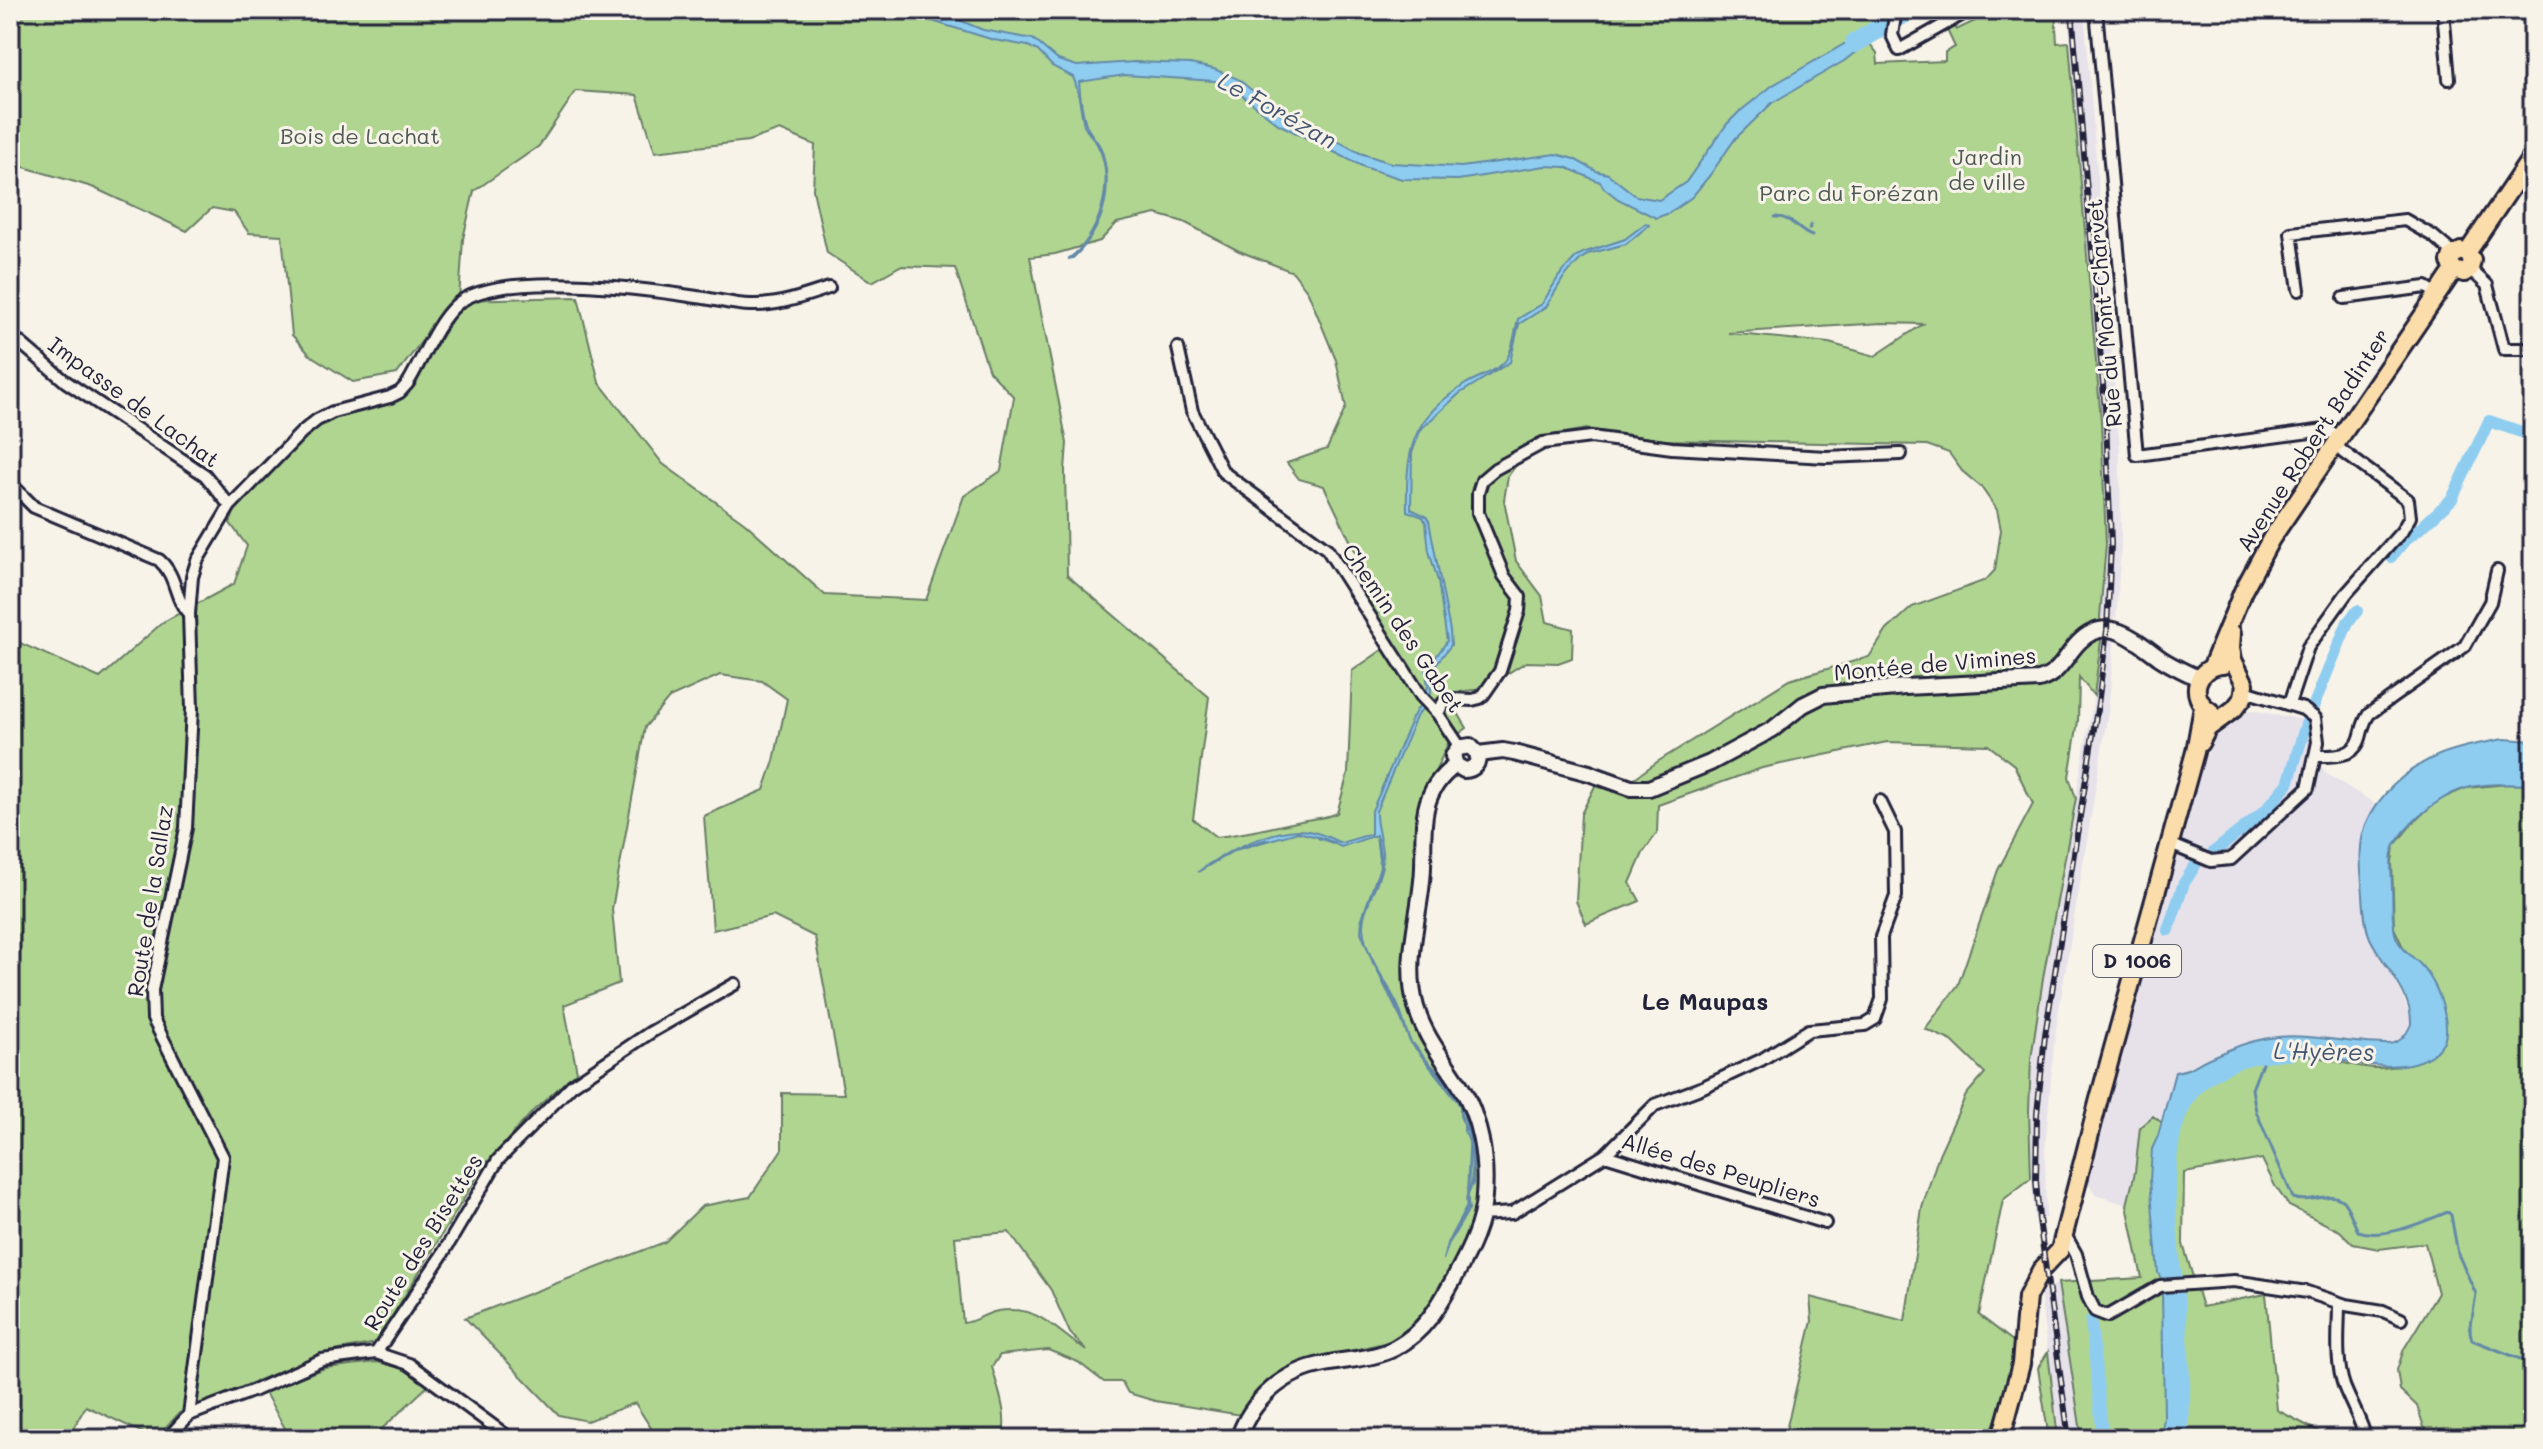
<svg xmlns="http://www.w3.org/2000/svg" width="2543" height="1449" viewBox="0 0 2543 1449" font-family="Mali,sans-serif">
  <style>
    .built { fill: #e7e2ea }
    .green { fill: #b0d591; stroke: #697c66; stroke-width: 2; fill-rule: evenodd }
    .water { fill: #8fcdf0; stroke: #6389a8; stroke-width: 2 }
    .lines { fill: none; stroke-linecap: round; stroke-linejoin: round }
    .stream { stroke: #6389a8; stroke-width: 3 }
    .canal { stroke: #8fcdf0; stroke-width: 12 }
    .river { stroke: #8fcdf0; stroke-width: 20 }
    .minor-casing { stroke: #22223b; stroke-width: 16 }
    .tertiary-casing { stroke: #22223b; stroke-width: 20 }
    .primary-casing { stroke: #22223b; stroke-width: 22 }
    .minor { stroke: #f7f3e8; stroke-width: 10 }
    .tertiary { stroke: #f7f3e8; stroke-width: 14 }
    .primary { stroke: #fbddab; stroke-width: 16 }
    .rail-casing { stroke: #22223b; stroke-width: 6 }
    .rail { stroke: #f7f3e8; stroke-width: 3; stroke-dasharray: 9; stroke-linecap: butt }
    .labels { text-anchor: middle; stroke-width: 6; stroke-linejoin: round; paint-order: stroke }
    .shield { fill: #f7f3e8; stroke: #62616f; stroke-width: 2 }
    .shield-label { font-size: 20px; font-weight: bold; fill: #22223b }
    .park-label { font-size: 22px; fill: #4d5855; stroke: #f7f3e8 }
    .street-label { font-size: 22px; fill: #22223b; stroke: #f7f3e8 }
    .water-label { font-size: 24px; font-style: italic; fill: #435571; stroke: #f7f3e8 }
    .neighbourhood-label { font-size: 24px; font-weight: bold; fill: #22223b; stroke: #f7f3e8 }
  </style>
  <rect width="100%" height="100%" fill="#f7f3e8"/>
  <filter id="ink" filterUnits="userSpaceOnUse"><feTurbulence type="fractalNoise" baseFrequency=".0125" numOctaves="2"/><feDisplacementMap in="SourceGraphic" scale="16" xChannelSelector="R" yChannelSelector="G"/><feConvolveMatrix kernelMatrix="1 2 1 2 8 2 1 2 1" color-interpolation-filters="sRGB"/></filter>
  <g filter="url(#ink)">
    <!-- built -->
    <path class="built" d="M2068 10H2084L2120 451 2121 546 2116 618 2100 617 2106 544 2101 421Z
      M2102 632 2115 633 2108 713 2055 1034 2045 1150 2046 1218 2034 1219 2029 1110 2031 1059 2043 978 2094 696Z
      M2250 710 2300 719 2325 773 2376 804 2365 824 2368 935 2399 987 2411 1018 2409 1030 2403 1038 2389 1044 2290 1037 2193 1069 2175 1072 2162 1121 2153 1116 2140 1127 2135 1172 2127 1205 2096 1195 2082 1173 2199 774 2216 733Z
      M2058 1283 2082 1439H2058L2040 1293Z"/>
    <!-- green -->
    <path class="green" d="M10 10H1893L1882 17 1879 37 1870 44 1877 53 1878 64 1945 61V52L1955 47 1946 28 1953 25 1956 30 1998 10H2055L2057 43 2069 42 2101 421 2106 544 2100 617 2102 632 2094 696 2079 677 2078 721 2069 777 2076 798 2043 978 2031 1059 2029 1111 2031 1178 2003 1200 1979 1315 2014 1342 2011 1374 1989 1439H1784L1812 1321 1810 1297 1905 1321 1922 1208 1939 1154 1966 1095 1985 1073 1952 1041 1925 1029 1958 985 1998 870 2033 804 2014 765 1988 745 1887 742 1762 768 1658 805 1657 833 1643 853 1630 883 1640 901 1586 924 1576 901 1581 814 1595 786 1615 792 1657 762 1789 680 1869 657 1887 630 1912 607 1986 580 1995 570 2001 530 1997 510 1981 487 1962 471 1949 453 1927 445 1664 440 1587 429 1537 438 1508 476 1504 500 1516 561 1542 596 1547 622 1573 629 1572 658 1558 663 1526 662 1483 689 1446 693 1467 728 1449 741 1421 803 1420 840 1412 906 1409 1003 1462 1085 1483 1174 1476 1223 1461 1267 1405 1338 1303 1362 1258 1391 1241 1415 1155 1401 1128 1393 1122 1382H1104L1078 1362 1048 1350 1000 1355 992 1367C998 1389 1009 1417 1002 1439H658L635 1403 587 1421 559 1415 465 1318 665 1242 702 1206 750 1197 782 1149V1093L844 1094 815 937 773 916 713 930 704 816 764 790 774 761 787 699 762 681 720 675 669 698 645 727 612 909 619 983 564 1005 577 1072 534 1110 483 1167 376 1343 324 1353 179 1413 156 1439 86 1406 67 1439H26L10 1431V1394L15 1380 10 1375V635L22 644 100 678 163 622 234 584 247 546 230 523 250 472 270 468 305 434 330 419 382 406 412 385 451 321 458 303 424 338 397 374 353 382 310 355 292 335 282 235 249 233 234 212 212 208 187 231 92 187 10 163ZM576 91 637 95 655 152 748 141 780 130 815 145 813 190 827 253 872 282 900 266 955 268 989 371 1014 397 1001 471 964 496 926 600 825 595 745 523 663 464 599 382 578 297 459 300 463 239 474 191 539 146ZM1156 214 1184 222 1239 251 1293 272 1308 292 1336 360 1346 407 1327 449 1287 463 1299 479 1324 486 1359 559 1353 574 1389 640 1382 650 1352 671 1348 773 1337 813C1326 818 1318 818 1306 820 1276 826 1247 834 1216 837L1193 819 1209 697 1067 575 1065 470 1067 443 1030 257 1055 254 1100 241 1117 223ZM1882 323 1923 324 1875 356 1829 343 1728 333ZM1009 1232 1051 1290 1070 1333 1087 1351C1056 1332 1040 1304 998 1311 985 1313 976 1322 963 1323L955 1237Z
      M2508 784 2533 785V1439H2428L2417 1406 2400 1390 2397 1370 2404 1349 2438 1293 2425 1243 2379 1249 2353 1244 2340 1231 2289 1206 2275 1186 2262 1159 2184 1173 2183 1244 2202 1307 2266 1294 2277 1410 2333 1439H2082L2058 1283 2142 1278 2127 1205 2135 1172 2140 1127 2153 1116 2173 1131C2190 1068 2242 1047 2303 1054 2327 1057 2353 1068 2377 1068 2399 1068 2416 1059 2436 1050L2404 949 2394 928 2392 862 2394 846 2411 825 2436 801 2466 788Z
      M2048 1352 2058 1439H2049L2038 1368Z
      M377 1362 402 1368 430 1384 371 1439H291L264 1391 325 1368Z"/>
    <!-- water -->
    <path class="water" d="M896 10H910L957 19 983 30 1033 39 1058 60 1077 66 1134 62 1190 64 1214 69 1238 79 1281 114 1310 126 1360 153 1391 163 1461 167 1556 154 1574 159 1596 171 1608 174 1636 196 1659 200 1686 182 1727 124 1739 112 1773 85 1846 43 1848 45 1875 25 1879 34 1844 61 1772 103 1735 139 1710 175 1692 197 1669 213 1656 218 1618 199 1604 188 1600 182 1565 167 1545 166 1458 180 1402 179 1364 167 1278 124 1239 93 1215 81 1125 75 1079 82C1080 95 1082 112 1086 124 1089 134 1099 141 1102 151 1114 191 1103 230 1073 258L1068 259C1100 238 1116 180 1098 146 1095 138 1087 134 1084 125 1080 109 1080 92 1073 77L1052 66 1038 51 1028 46 994 40Z
      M1646 223 1649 225 1626 244 1588 254 1580 260 1564 277 1546 307 1519 324 1510 362 1459 394 1421 429 1412 453 1411 509 1426 516 1429 521 1450 631 1451 645 1430 672 1431 692 1428 701 1416 717 1376 811C1375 829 1385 848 1382 865 1379 884 1367 899 1364 917 1358 949 1387 980 1399 1008 1403 1018 1406 1033 1411 1042 1426 1065 1464 1087 1461 1116L1466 1122V1130L1472 1138 1473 1161V1183L1467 1197 1469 1209 1448 1245 1443 1260 1447 1243 1467 1208C1465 1194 1468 1195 1471 1183 1473 1169 1472 1141 1464 1131V1125L1460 1116V1106L1447 1084 1410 1042 1389 988 1373 963 1361 932 1362 919 1380 867 1376 835 1341 847 1325 839 1298 832 1235 850 1198 872C1222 853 1267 831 1298 830 1311 830 1329 837 1341 843L1371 834V813L1412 718 1425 696 1428 687 1426 671 1447 641 1438 581 1429 551 1426 523 1423 517 1407 511C1406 450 1410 420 1464 385 1476 377 1497 372 1506 360 1513 350 1515 331 1518 319L1542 304 1559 276 1575 258 1583 253 1625 239Z
      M2504 739 2533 741V785C2477 783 2454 782 2412 823 2404 832 2395 841 2392 853 2390 864 2392 878 2392 889 2393 905 2391 922 2396 937 2400 948 2412 956 2420 964 2433 978 2440 994 2444 1012 2446 1021 2448 1032 2444 1041 2423 1079 2357 1064 2325 1057 2311 1054 2297 1054 2283 1053 2277 1052 2271 1049 2265 1050 2245 1053 2222 1064 2205 1076 2147 1116 2170 1246 2176 1306 2180 1350 2182 1396 2178 1439H2161L2164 1418 2162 1290 2164 1283 2158 1273 2150 1180 2152 1149 2158 1136 2175 1072C2194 1069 2194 1065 2209 1058 2228 1050 2248 1041 2269 1038 2308 1032 2349 1044 2389 1044 2400 1043 2407 1034 2411 1024 2412 992 2383 966 2370 938 2363 922 2364 900 2362 883 2358 846 2360 822 2386 793 2420 755 2456 747 2504 739Z"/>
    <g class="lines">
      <!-- stream -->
      <path class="stream" d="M1775 217C1792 216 1797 231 1812 236
        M1809 229 1811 225
        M1319 838 1335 843
        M1243 847 1266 840
        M1362 920 1381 866 1377 839
        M1377 969 1400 1016
        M1413 1044 1455 1098
        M2267 1050 2252 1089 2256 1111 2293 1198C2310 1205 2331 1189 2343 1201 2350 1209 2353 1222 2358 1231 2385 1240 2422 1222 2448 1212L2451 1215 2458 1254 2476 1294 2470 1332 2472 1340 2523 1360 2533 1409
        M1452 1235 1467 1207 1470 1137 1462 1107"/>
      <!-- canal -->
      <path class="canal" d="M2391 557 2406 539 2423 526 2452 499 2489 421 2533 436
        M2214 852 2266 810 2288 784 2306 724 2348 622 2357 611
        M2168 930 2184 883 2195 866
        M2091 1321 2103 1439"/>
      <!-- river -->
      <path class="river" d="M1855 43 1910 10
        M2178 1439C2182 1395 2180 1348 2175 1305 2169 1248 2152 1137 2190 1090 2200 1077 2215 1068 2229 1062 2249 1053 2267 1050 2288 1051"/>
      <defs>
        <path id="minor" d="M1896 10 1892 35 1899 50 1970 10
          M2096 10 2137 455 2325 430 2340 436
          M2443 10 2449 79
          M2470 269 2487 285 2504 349H2533
          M2299 290 2291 233 2405 220 2433 236 2454 254
          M2344 298 2426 287 2438 294
          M10 334 65 381 205 475 230 506
          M1178 348 1192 411 1223 472 1327 549 1421 696 1438 714 1460 747
          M10 483 34 507 159 560C178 577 173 597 189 614
          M2289 704 2308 647 2346 594 2402 531 2410 517 2408 500 2334 445
          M1438 714 1443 703 1452 699 1472 700 1480 698 1484 694 1500 671 1519 611 1520 597 1504 576 1478 513V493L1482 480 1495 469 1543 443 1591 437 1672 448 1826 457 1901 454
          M2315 756C2332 756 2354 758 2360 738 2363 728 2363 723 2369 714L2465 646 2490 602 2497 571
          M2170 844 2211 861 2231 859 2308 788 2318 742 2315 718 2303 709 2245 691
          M1605 1155 1825 1223
          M1482 1215 1512 1213 1605 1155 1655 1105 1703 1087 1761 1060 1809 1030 1865 1025 1875 1019 1882 999 1881 937 1896 896 1895 832 1880 801
          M2064 1233 2076 1254 2088 1297 2095 1311 2108 1316 2160 1286 2234 1281 2307 1292 2346 1305 2383 1311 2401 1319
          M2339 1303C2339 1329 2335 1360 2344 1386 2351 1404 2361 1420 2366 1439
          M376 1353 442 1255 498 1160 572 1085 651 1032 735 984
          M189 1415 223 1157 153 1019 152 990 186 828 192 709 189 614 192 577 197 561 230 506 302 432 317 420 333 412 390 397 400 392 408 383C422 360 436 323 456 305 495 269 645 289 697 297 715 299 733 305 751 305 778 306 804 296 829 288
          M167 1439 189 1415 255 1390 322 1360 376 1353 409 1364 511 1439"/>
        <path id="tertiary" d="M1478 754 1503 751 1514 753 1589 773 1631 788H1649L1710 763 1773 729 1803 705 1823 695 1905 687 2039 680C2060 674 2065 656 2079 642 2108 613 2135 640 2160 658 2172 666 2185 672 2198 678
          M1456 765 1453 756 1458 748 1470 746 1478 754
          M1456 765 1464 770C1474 770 1479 763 1478 754
          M1238 1439C1251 1400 1284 1371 1325 1364 1348 1359 1374 1359 1395 1348 1426 1331 1440 1304 1456 1275 1469 1251 1483 1223 1484 1196 1487 1159 1480 1117 1460 1085 1444 1060 1424 1036 1416 1007 1404 964 1418 923 1422 881 1425 857 1421 832 1426 809 1430 790 1440 776 1456 765"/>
        <path id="primary" d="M2467 253 2533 155
          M2454 270 2464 273 2470 269 2472 260 2467 253
          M2454 270 2450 262 2452 256 2461 251 2467 253
          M2212 666 2243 591 2271 539 2454 270
          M2210 711C2187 696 2196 666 2223 665
          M2200 743 2208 728 2234 709 2243 698 2245 684 2233 660 2231 648 2232 633
          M2001 1439 2021 1364 2027 1297 2041 1270 2060 1250 2099 1099 2195 752 2203 707"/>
      </defs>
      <!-- minor casing -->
      <use href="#minor" class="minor-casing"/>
      <!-- tertiary casing -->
      <use href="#tertiary" class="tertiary-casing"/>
      <!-- primary casing -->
      <use href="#primary" class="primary-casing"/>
      <!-- minor -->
      <use href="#minor" class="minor"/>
      <!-- tertiary -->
      <use href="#tertiary" class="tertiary"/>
      <!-- primary -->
      <use href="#primary" class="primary"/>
      <defs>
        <path id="rail" d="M2069 1439 2039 1219 2036 1180 2037 1114 2045 1035 2099 697 2107 630 2111 544 2106 421 2072 10"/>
      </defs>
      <!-- rail casing -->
      <use href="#rail" class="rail-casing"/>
      <!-- rail -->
      <use href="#rail" class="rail"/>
    </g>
  </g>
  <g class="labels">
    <!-- shield labels -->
    <rect class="shield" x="2093" y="945" width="88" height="32" rx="6"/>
    <g class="shield-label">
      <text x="2137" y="968">D 1006</text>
    </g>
    <!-- park labels -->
    <g class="park-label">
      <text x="360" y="144">Bois de Lachat</text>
      <text x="1987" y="165">Jardin<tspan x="1987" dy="25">de ville</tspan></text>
      <text x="1849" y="201">Parc du Forézan</text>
    </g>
    <!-- street labels -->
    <g class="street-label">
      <text transform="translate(2104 313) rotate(-95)" y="8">Rue du Mont-Charvet</text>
      <text transform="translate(134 402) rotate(36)" y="8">Impasse de Lachat</text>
      <text transform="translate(2313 440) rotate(-57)" y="8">Avenue Robert Badinter</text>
      <text transform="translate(1403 628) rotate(56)" y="8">Chemin des Gabet</text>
      <text transform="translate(1935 664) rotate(-5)" y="8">Montée de Vimines</text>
      <text transform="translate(150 901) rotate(-81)" y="8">Route de la Sallaz</text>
      <text transform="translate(1721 1170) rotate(17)" y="8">Allée des Peupliers</text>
      <text transform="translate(423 1242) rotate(-58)" y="8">Route des Bisettes</text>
    </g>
    <!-- water labels -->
    <g class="water-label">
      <text transform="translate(1277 111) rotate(29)" y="8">Le Forézan</text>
      <text transform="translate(2324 1052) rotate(1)" y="8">L'Hyères</text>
    </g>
    <!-- neighbourhood labels -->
    <g class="neighbourhood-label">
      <text x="1705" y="1010">Le Maupas</text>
    </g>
  </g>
  <!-- margin -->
  <rect width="2543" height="1449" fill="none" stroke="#f7f3e8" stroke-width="40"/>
  <rect x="20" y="20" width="2503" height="1409" fill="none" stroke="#22223b" stroke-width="3" filter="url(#ink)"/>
</svg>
